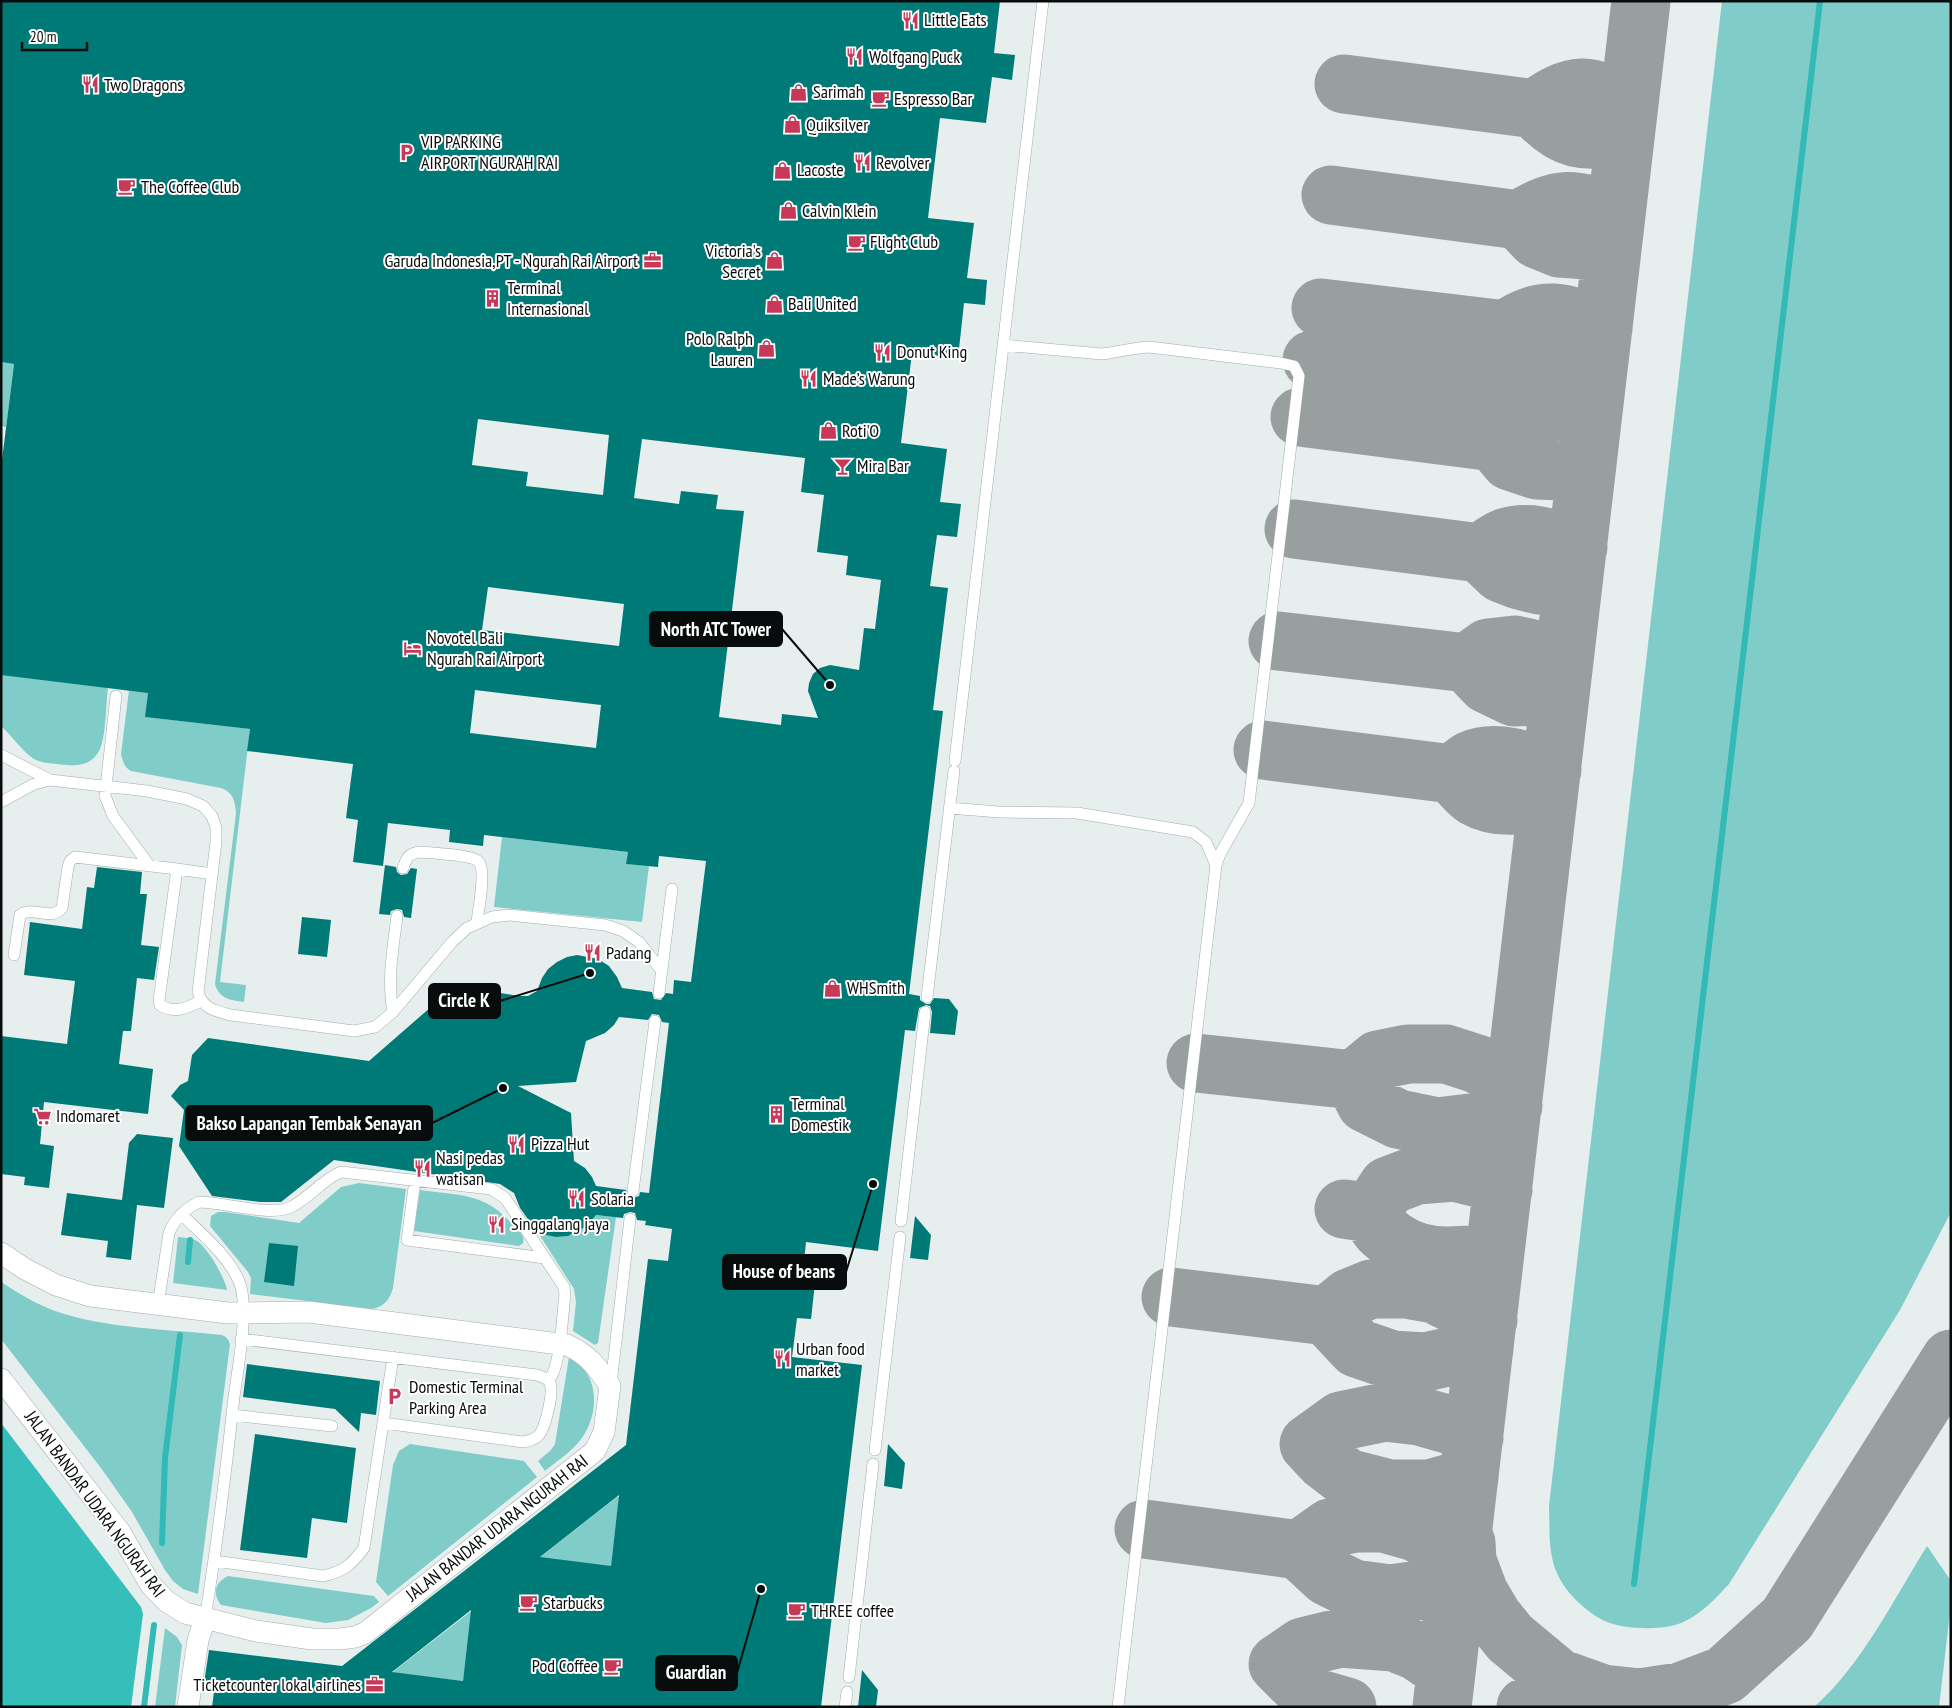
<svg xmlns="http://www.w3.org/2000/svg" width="1952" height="1708" viewBox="0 0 1952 1708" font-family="'PT Sans Narrow',sans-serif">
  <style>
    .green { fill: #80ccc8 }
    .forest { fill: #36beba }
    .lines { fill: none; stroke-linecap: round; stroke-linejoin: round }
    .stream { stroke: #31bab6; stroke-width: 6 }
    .taxiway { stroke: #989f9e; stroke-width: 59 }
    .building { fill: #007a77; fill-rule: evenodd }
    .lane-casing { stroke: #a3acab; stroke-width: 12 }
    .street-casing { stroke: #a3acab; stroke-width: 22 }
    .lane { stroke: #fff; stroke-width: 11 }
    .street { stroke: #fff; stroke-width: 21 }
    .labels { text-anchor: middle; stroke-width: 4; stroke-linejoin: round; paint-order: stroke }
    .poi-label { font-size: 18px; fill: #090c0c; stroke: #fff; text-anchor: start }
    .street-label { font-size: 18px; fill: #090c0c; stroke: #fff }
    .leader { fill: none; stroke: #090c0c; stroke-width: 2 }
    .callout-dot { fill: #090c0c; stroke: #fff; stroke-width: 2 }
    .callout { fill: #090c0c; stroke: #090c0c; stroke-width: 2 }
    .callout-label { font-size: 19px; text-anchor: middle; font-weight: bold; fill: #fff }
  </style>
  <rect width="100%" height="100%" fill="#e6efee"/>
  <!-- green -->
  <path class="green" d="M1722 1H1951V1212L1900 1310 1729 1584C1714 1600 1697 1619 1675 1625 1656 1630 1628 1629 1610 1623 1592 1617 1570 1597 1561 1581 1547 1558 1550 1531 1549 1506Z
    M1 362 14 364 6 427 1 426Z
    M1 674 108 687C106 703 106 736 100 749 91 768 74 766 57 764 49 763 41 763 34 759 22 751 12 736 1 726Z
    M129 690 148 692 146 717 250 729 220 982 246 985 244 1002C231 1000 219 999 215 984L236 813C235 801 233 792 221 788L131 771C124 767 123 762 121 754Z
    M502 837 628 852 626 864 649 866 642 922 494 907Z
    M359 1183 406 1189 393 1288C389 1300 385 1306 372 1309L250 1294 251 1278 248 1272 210 1226 211 1216 218 1212H225L299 1223 341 1187Z
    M420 1190C462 1196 485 1192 515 1227 520 1232 525 1236 523 1243L519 1246 414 1231Z
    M594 1215 616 1217 598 1343 595 1345 573 1331 576 1302 574 1289 537 1231C559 1242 580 1237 594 1215Z
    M178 1237C184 1238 191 1237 197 1241 208 1248 225 1278 227 1290L173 1283Z
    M1 1282C18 1293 36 1304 55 1311 108 1329 167 1329 222 1335 227 1337 228 1339 230 1344L198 1594 183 1589 173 1581 165 1570 132 1512 101 1468 1 1339Z
    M569 1357C573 1360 579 1363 582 1367 601 1387 596 1423 578 1443 569 1453 556 1462 545 1471L538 1461 550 1451 555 1444Z
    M410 1444 524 1461 537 1477 388 1596 376 1582 393 1465 399 1451Z
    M617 1497H619L611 1566 525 1569Z
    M1927 1546 1951 1581V1604L1939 1707H1814C1861 1666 1894 1599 1927 1546Z
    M228 1576 374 1596 379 1602 371 1608 348 1620 326 1623 221 1605C212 1594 215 1582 228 1576Z
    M483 1602 470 1621 463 1681 394 1673V1671Z
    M165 1628 177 1637 182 1645 175 1707H155Z"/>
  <!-- forest -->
  <path class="forest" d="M1 1423 141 1607 143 1614 131 1707H1Z"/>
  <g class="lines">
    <!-- stream -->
    <path class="stream" d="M188 1262 190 1240
      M162 1543 165 1458 180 1335
      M1634 1584 1820 1
      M144 1707 154 1625"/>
    <!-- taxiway -->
    <path class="taxiway" d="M1344 84 1535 109C1564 142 1583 143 1625 135
      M1535 109C1571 83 1592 79 1628 109
      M1331 195 1519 220 1537 239 1559 248 1588 250 1613 241
      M1519 220C1558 196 1575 196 1616 216
      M1321 308 1506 330C1512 337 1518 345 1525 350 1550 367 1573 361 1600 353
      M1506 330C1541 304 1566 311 1603 329
      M1312 360 1502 385C1506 390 1509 397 1514 401 1535 420 1570 411 1594 404
      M1300 417 1494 442 1510 461 1537 470 1564 471 1587 464
      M1294 529 1480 553 1501 573 1519 580 1539 585 1557 583 1574 576
      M1480 553C1488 548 1496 541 1504 538 1530 529 1554 539 1578 547
      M1278 641 1467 663 1487 684 1514 697 1542 696 1561 686
      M1467 663 1488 648 1515 645 1533 649 1564 662
      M1263 750 1452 774C1459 781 1467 792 1475 797 1498 810 1524 806 1548 798
      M1452 774C1458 770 1465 763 1471 760 1496 749 1528 761 1552 770
      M1196 1063 1354 1080 1366 1103 1398 1119 1437 1127 1478 1122 1513 1106
      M1354 1080 1378 1060 1408 1054H1446L1477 1064 1515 1083
      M1344 1209 1370 1213C1374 1219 1377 1227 1383 1232 1417 1263 1453 1257 1495 1252
      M1370 1213 1388 1186 1417 1175 1454 1172 1486 1180 1503 1190
      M1171 1297 1327 1316 1357 1348 1392 1360 1425 1362 1484 1349
      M1327 1316 1349 1298 1371 1289H1406L1434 1294 1488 1320
      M1469 1478 1430 1489H1390L1347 1478 1325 1461 1309 1444 1341 1421 1385 1412 1419 1416 1454 1426 1474 1438
      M1144 1529 1299 1550 1327 1576 1353 1589 1390 1594 1427 1589 1457 1577
      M1466 1543 1467 1561 1479 1593 1493 1617 1510 1638 1558 1678 1603 1694 1549 1700 1526 1707
      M1299 1550 1330 1528 1355 1523H1384L1416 1532 1460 1557
      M1603 1694 1640 1698 1680 1692 1725 1675 1787 1619 1951 1359
      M1347 1707 1316 1698 1298 1684 1278 1664 1303 1647 1340 1638 1394 1642 1417 1651 1446 1671
      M1442 1707 1641 1"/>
  </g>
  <!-- building -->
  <path class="building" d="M1 1H1000L994 53 1015 55 1012 80 992 77 986 123 940 118 928 218 974 223 967 278 987 280 985 305 964 303 958 358 912 353 901 443 947 449 940 502 961 504 957 537 937 535 930 586 948 588 933 710 943 711 909 994 920 996V1000L926 1004H930L934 998 949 999 958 1011 955 1035 930 1033 932 1012 930 1006 926 1005 919 1008 915 1031 905 1030 878 1251 806 1242 802 1281 815 1283 811 1319 797 1318 792 1357 862 1365 821 1707H212L215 1684 204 1683 209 1650 342 1666 626 1445 648 1259 668 1261 672 1229 645 1225 646 1221 637 1220 635 1213 630 1212 624 1214 623 1218 596 1215 585 1227 568 1236 556 1237 546 1235 535 1229 520 1208 514 1193 500 1184 334 1160 281 1202H260L212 1196 179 1146 184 1110 171 1096 180 1085 188 1081 192 1055 208 1038 369 1061 455 986 520 996H528L537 991 542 978 548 969 557 962 567 957 577 955 598 959 609 966 617 977 622 988 652 992 654 999 661 1000 666 993 673 994 674 980 691 982 706 861 659 856 658 867 626 864 628 852 484 835 483 846 449 842 450 830 388 823 383 866 353 862 358 820 346 818 353 764 247 751 250 729 145 717 148 693 1 675V468L14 364 1 362ZM478 419 609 435 603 495 526 486 528 472 472 465ZM642 439 805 458 801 492 824 495 817 552 848 556 846 575 881 580 875 629 864 628 859 670 830 665 820 668 813 674 809 683 808 691 818 718 782 714 781 725 719 717 744 511 716 509 718 495 681 491 679 504 634 498ZM488 587 624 604 619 646 482 630ZM475 690 601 705 596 748 470 733ZM652 1014 659 1015 662 1022 669 1023 649 1193 640 1192 639 1196 633 1198 628 1197 626 1190 596 1186 592 1177 585 1168 574 1161 571 1113 518 1086 576 1082 586 1041 605 1033 614 1025 619 1017 648 1020ZM619 1495 611 1566 540 1557ZM471 1610 463 1681 392 1672Z
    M385 865 396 867 397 872 401 875 407 874 411 868 417 869 411 918 404 917 402 910 397 909 391 911 390 915 379 914Z
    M97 867 142 872 140 894H147L141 945 159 947 154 980 137 978 131 1031H123L119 1064 153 1069 148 1114 44 1102 40 1144 54 1146 49 1188 24 1185 25 1177 1 1174V1036L67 1044 75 981 24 975 30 922 82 929 87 887 94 888Z
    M302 917 331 920 327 957 298 954Z
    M137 1134 173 1138 164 1208 137 1205 131 1260 106 1257 108 1241 61 1235 67 1193 122 1200 129 1143Z
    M915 1216 931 1235 928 1260 910 1258Z
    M269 1243 298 1246 294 1286 264 1282Z
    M247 1364 380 1381 376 1415 361 1413 359 1432 335 1409 243 1397Z
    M255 1434 356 1448 347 1523 312 1518 307 1558 240 1550Z
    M888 1444 905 1463 902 1489 884 1486Z
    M862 1670 878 1690 876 1707H858Z"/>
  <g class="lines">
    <defs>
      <path id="lane" d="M1003 345 1102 354C1118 352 1133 348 1149 347L1281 363 1294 366 1299 376 1249 803 1220 854 1216 865 1118 1707
        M116 696 105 796 113 816 149 865
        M1 755 50 780 147 791 187 799 203 806 212 816 216 828V842L198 992C203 1009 215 1011 231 1015L354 1031 375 1027 393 1012 452 942 467 928 492 917 509 915 605 925 623 931 639 942 662 971
        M955 761 1043 1
        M1 802 34 784 50 780
        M949 808 999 812 1077 813 1193 832 1206 842 1216 865
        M403 868C407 857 409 853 420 852 431 853 471 855 478 861 487 869 478 911 477 922
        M177 869 212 874
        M14 955 20 915C33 905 51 922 62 908L68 867 70 861 75 857 177 869 159 1000 160 1005C174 1014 187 1008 201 1001
        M659 993 672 889
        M927 997 954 771
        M393 1012C387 980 393 949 397 916
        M415 1180 407 1240 545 1258
        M633 1191 655 1021
        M181 1214C201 1233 233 1260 241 1287 248 1315 238 1368 234 1397 226 1471 217 1545 205 1619
        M901 1221 925 1012
        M158 1305 169 1233C175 1218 185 1209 199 1202 223 1202 271 1217 291 1207 309 1198 322 1180 341 1172L491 1189 505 1198 564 1287 565 1295C562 1317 561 1365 549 1380
        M241 1339 537 1375C543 1377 548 1378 550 1383 554 1392 545 1430 538 1436 534 1440 528 1441 523 1442L384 1423
        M611 1384 630 1219
        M232 1415 332 1426
        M875 1450 900 1237
        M215 1561 323 1576C345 1571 351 1565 364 1548L393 1357
        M849 1677 873 1464
        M845 1707 847 1692"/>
      <path id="street" d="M1 1253 25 1269 56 1285 90 1296 228 1313 309 1312 567 1345C589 1355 597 1367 610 1386L604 1432 595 1451 365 1633 355 1637 340 1639H312L256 1631 185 1613 166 1601 150 1584 120 1532 1 1379
        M188 1707 198 1640 205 1619"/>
    </defs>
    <!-- lane casing -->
    <use href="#lane" class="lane-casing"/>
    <!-- street casing -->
    <use href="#street" class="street-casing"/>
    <!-- lane -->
    <use href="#lane" class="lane"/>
    <!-- street -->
    <use href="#street" class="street"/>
  </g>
  <!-- icons -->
  <defs>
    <symbol id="restaurant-bare" viewBox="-9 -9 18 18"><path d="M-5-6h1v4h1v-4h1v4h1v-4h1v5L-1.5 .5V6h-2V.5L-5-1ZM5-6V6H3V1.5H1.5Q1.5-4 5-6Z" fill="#c83858" stroke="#fff" stroke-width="2.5" paint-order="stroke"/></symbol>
    <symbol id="shop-bare" viewBox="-9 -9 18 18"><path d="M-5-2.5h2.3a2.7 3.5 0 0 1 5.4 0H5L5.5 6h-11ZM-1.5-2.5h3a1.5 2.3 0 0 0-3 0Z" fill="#c83858" stroke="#fff" stroke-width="2.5" paint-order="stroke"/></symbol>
    <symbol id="cafe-bare" viewBox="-9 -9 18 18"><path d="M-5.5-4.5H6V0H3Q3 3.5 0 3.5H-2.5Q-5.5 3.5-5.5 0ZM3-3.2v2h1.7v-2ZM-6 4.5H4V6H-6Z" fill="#c83858" stroke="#fff" stroke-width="2.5" paint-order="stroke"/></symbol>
    <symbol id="parking-bare" viewBox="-9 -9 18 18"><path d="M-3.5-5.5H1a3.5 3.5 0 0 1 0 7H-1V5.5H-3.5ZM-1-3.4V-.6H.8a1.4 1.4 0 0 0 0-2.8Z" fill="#c83858" stroke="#fff" stroke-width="2.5" paint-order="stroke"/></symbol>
    <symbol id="office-bare" viewBox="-9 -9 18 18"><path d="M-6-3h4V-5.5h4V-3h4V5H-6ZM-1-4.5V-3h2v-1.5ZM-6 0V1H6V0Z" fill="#c83858" stroke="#fff" stroke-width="2.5" paint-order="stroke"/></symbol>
    <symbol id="building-bare" viewBox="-9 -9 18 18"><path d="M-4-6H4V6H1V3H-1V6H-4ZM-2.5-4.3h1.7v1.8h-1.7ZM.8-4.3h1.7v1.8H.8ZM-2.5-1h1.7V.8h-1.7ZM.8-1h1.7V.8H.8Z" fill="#c83858" stroke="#fff" stroke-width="2.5" paint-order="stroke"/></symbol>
    <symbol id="bar-bare" viewBox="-9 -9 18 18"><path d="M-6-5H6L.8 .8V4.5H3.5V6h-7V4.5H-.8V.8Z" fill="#c83858" stroke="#fff" stroke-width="2.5" paint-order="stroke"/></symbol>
    <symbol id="hotel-bare" viewBox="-9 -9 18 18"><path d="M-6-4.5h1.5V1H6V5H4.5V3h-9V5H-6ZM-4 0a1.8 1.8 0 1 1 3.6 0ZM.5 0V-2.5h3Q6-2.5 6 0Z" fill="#c83858" stroke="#fff" stroke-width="2.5" paint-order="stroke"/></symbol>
    <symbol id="supermarket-bare" viewBox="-9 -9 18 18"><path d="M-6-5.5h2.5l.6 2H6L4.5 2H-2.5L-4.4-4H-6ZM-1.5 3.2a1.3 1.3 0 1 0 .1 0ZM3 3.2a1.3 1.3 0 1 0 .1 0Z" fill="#c83858" stroke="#fff" stroke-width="2.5" paint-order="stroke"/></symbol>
  </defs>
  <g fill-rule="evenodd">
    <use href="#restaurant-bare" x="898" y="8" width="25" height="25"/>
    <use href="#restaurant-bare" x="842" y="44" width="25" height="25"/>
    <use href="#restaurant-bare" x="78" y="72" width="25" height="25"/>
    <use href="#shop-bare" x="786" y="80" width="25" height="25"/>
    <use href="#cafe-bare" x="868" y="86" width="25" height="25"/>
    <use href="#shop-bare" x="780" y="112" width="25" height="25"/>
    <use href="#parking-bare" x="394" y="140" width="25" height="25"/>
    <use href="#restaurant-bare" x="850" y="150" width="25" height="25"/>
    <use href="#shop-bare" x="770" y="158" width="25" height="25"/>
    <use href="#cafe-bare" x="114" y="174" width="25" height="25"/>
    <use href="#shop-bare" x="776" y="198" width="25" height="25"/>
    <use href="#cafe-bare" x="844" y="230" width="25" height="25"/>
    <use href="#office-bare" x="640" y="248" width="25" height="25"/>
    <use href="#shop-bare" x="762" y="248" width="25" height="25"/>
    <use href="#building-bare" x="480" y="286" width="25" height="25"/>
    <use href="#shop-bare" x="762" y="292" width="25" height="25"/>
    <use href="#shop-bare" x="754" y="336" width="25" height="25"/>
    <use href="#restaurant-bare" x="870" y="340" width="25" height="25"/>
    <use href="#restaurant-bare" x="796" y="366" width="25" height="25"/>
    <use href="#shop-bare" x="816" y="418" width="25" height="25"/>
    <use href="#bar-bare" x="830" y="454" width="25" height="25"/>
    <use href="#hotel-bare" x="400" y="636" width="25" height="25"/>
    <use href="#restaurant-bare" x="580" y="940" width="25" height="25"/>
    <use href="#shop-bare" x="820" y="976" width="25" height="25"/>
    <use href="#building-bare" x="764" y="1102" width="25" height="25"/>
    <use href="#supermarket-bare" x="30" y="1104" width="25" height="25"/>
    <use href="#restaurant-bare" x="504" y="1132" width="25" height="25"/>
    <use href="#restaurant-bare" x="410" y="1156" width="25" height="25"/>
    <use href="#restaurant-bare" x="564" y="1186" width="25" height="25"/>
    <use href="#restaurant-bare" x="484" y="1212" width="25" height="25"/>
    <use href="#restaurant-bare" x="770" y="1346" width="25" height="25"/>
    <use href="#parking-bare" x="382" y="1384" width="25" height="25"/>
    <use href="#cafe-bare" x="516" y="1590" width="25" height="25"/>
    <use href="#cafe-bare" x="784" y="1598" width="25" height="25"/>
    <use href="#cafe-bare" x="600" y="1654" width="25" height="25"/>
    <use href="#office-bare" x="362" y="1672" width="25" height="25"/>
  </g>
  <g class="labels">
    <!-- poi labels -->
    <g class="poi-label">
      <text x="924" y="26">Little Eats</text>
      <text x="869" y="63">Wolfgang Puck</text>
      <text x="104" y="91">Two Dragons</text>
      <text x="813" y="98">Sarimah</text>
      <text x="894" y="105">Espresso Bar</text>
      <text x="806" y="131">Quiksilver</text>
      <text x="421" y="148">VIP PARKING<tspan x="421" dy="21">AIRPORT NGURAH RAI</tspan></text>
      <text x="876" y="169">Revolver</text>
      <text x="797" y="176">Lacoste</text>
      <text x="141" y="193">The Coffee Club</text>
      <text x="802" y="217">Calvin Klein</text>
      <text x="870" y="248">Flight Club</text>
      <text x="761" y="257" text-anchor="end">Victoria's<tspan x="761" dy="21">Secret</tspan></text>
      <text x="638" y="267" text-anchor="end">Garuda Indonesia,PT - Ngurah Rai Airport</text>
      <text x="507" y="294">Terminal<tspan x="507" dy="21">Internasional</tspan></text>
      <text x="788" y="310">Bali United</text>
      <text x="753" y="345" text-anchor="end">Polo Ralph<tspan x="753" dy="21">Lauren</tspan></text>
      <text x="897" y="358">Donut King</text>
      <text x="823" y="385">Made’s Warung</text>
      <text x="842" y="437">Roti'O</text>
      <text x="857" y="472">Mira Bar</text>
      <text x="427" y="644">Novotel Bali<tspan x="427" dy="21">Ngurah Rai Airport</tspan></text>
      <text x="606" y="959">Padang</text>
      <text x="847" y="994">WHSmith</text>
      <text x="791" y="1110">Terminal<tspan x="791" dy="21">Domestik</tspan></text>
      <text x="56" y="1122">Indomaret</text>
      <text x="531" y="1150">Pizza Hut</text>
      <text x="436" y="1164">Nasi pedas<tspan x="436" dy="21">watisan</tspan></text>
      <text x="591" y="1205">Solaria</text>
      <text x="511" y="1230">Singgalang jaya</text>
      <text x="796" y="1355">Urban food<tspan x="796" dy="21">market</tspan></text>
      <text x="409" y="1393">Domestic Terminal<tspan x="409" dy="21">Parking Area</tspan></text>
      <text x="543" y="1609">Starbucks</text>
      <text x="811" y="1617">THREE coffee</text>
      <text x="598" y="1672" text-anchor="end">Pod Coffee</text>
      <text x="361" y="1691" text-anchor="end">Ticketcounter lokal airlines</text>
    </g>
    <!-- street labels -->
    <g class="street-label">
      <text transform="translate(95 1504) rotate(54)" y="6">JALAN BANDAR UDARA NGURAH RAI</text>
      <text transform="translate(497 1528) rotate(-38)" y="6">JALAN BANDAR UDARA NGURAH RAI</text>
    </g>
  </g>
  <!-- callouts -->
  <path class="leader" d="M830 685L782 629M590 973L500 1001M503 1088L432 1123M873 1184L846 1272M761 1589L737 1673"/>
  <g class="callout-dot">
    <circle cx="830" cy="685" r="5"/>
    <circle cx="590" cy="973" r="5"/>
    <circle cx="503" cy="1088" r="5"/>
    <circle cx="873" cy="1184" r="5"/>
    <circle cx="761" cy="1589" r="5"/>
  </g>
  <g class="callout">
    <rect x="650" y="612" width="132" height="34" rx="5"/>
    <rect x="429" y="984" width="71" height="34" rx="5"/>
    <rect x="186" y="1106" width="246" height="34" rx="5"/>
    <rect x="723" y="1255" width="123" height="34" rx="5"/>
    <rect x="656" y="1656" width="81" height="34" rx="5"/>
  </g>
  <g class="callout-label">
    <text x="716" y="636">North ATC Tower</text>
    <text x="464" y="1007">Circle K</text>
    <text x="309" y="1130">Bakso Lapangan Tembak Senayan</text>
    <text x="784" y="1278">House of beans</text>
    <text x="696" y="1679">Guardian</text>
  </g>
  <!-- border -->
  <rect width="1952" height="1708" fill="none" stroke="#090c0c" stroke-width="5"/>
  <!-- scale -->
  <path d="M22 42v8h65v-8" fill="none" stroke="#090c0c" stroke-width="2.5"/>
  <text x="30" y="42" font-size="15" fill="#090c0c" stroke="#ffffff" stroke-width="4" paint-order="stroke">20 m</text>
</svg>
